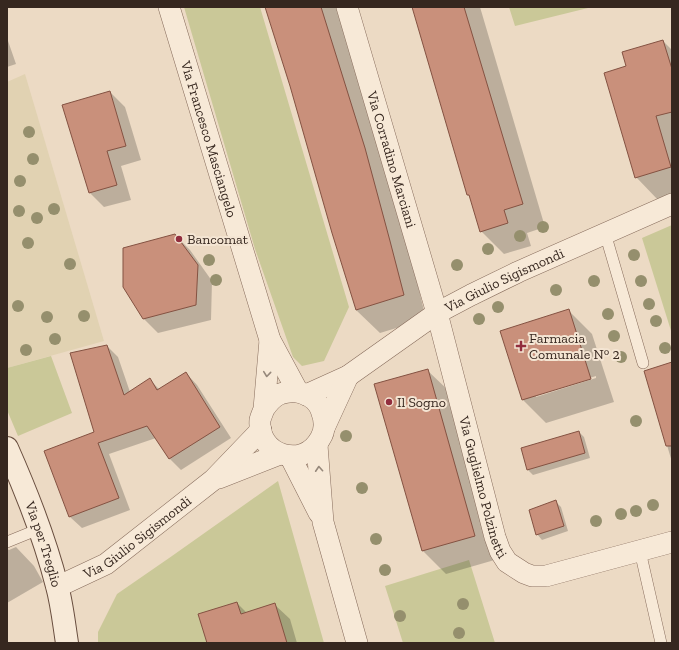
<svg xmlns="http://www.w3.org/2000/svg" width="679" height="650" viewBox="0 0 679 650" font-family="'Zilla Slab',serif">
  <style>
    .farmland { fill: #e1d2b2 }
    .green { fill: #cac898 }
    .shadow { fill: #0003; fill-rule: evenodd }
    .building { fill: #c9907b; stroke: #845242 }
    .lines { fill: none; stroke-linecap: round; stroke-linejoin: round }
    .lane-casing { stroke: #866b5b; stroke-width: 12 }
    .street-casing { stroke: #866b5b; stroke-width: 22 }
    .secondary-casing { stroke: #684d3e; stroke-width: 24 }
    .lane { stroke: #f7e9d7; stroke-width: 11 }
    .street { stroke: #f7e9d7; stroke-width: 21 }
    .secondary { stroke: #f7e9d7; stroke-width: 22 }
    .tree { fill: #958f6d }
    .oneway { stroke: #96887b }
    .poi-dot { fill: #922e3e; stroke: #f4e5d3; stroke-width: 1.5 }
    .labels { text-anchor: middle; stroke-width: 4; stroke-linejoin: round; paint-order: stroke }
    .street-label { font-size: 14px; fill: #36271f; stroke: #f4e5d3 }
    .poi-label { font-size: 14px; fill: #36271f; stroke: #f4e5d3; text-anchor: start }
  </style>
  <rect width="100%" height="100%" fill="#ecdac4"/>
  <!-- farmland -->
  <path class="farmland" d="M25 74 104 341 7 368V82Z"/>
  <!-- green -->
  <path class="green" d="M184 7H260L349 307 324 361 302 366 293 357 255 249Z
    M509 7H592L515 26Z
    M672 225V334L642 238Z
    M51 356 72 413 18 436 7 410V368Z
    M278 481 324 643H98V632L117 594 172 556Z
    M469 560 495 643H403L385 586Z"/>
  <!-- shadow -->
  <path class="shadow" d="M267 7H336L388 173 413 265 426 319 380 333 356 310 291 85Z
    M413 7H480L545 227 527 233 531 246 504 254 481 231 471 197 468 195Z
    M7 38 16 64 7 67Z
    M663 41 672 50V197L659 201 636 177Z
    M110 92 125 107 141 160 121 166 131 200 104 207 90 193Z
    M175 235 190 250 212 281 211 320 158 333 143 318Z
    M569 311 592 334 614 402 546 423 523 400 502 332ZM596 376V378L536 397V395Z
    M107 346 118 357 130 392 150 380 160 390 186 373 197 385 231 438 181 470 169 458 156 438 109 454 130 510 82 528 70 517 46 452 95 433Z
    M672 363V462L645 372Z
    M427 370 451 393 498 559 446 574 423 551Z
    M579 432 584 437 590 458 533 475 528 470 522 449Z
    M556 502 561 507 568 531 542 540 537 534Z
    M16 547 34 566 43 582 7 603V549L9 550Z
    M237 603 247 613 275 605 290 619 297 643H208Z"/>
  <!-- building -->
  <path class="building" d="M265 7H321L365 148 390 241 404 295 356 310 332 233 290 86Z
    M412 7H464L523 204 504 210 508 223 480 232 469 195H467Z
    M663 40 672 69V112L656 116 671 167 635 178 604 73 626 66 622 52Z
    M110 91 126 146 107 151 117 185 89 193 62 105Z
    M175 234 198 265 196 305 143 319 123 287V248Z
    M569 309 591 379 522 400 500 331Z
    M107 345 124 395 150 378 157 390 186 372 220 427 169 459 147 426 98 443 119 498 69 517 44 451 94 432 70 353Z
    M672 362V446H666L644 371Z
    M428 369 475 536 422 551 374 384Z
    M579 431 585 453 527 470 521 448Z
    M556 500 564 526 536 535 529 510Z
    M237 602 241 614 275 603 287 643H207L198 614Z"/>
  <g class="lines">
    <defs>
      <path id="lane" d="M605 233 643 363
        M7 542 39 529
        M640 551 661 643"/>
      <g id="street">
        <path id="s1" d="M169 7 270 340 298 392"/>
        <path id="s2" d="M347 7 437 313 495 537 500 551 507 562 524 573 532 576H546L672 542"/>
        <path id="s3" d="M306 395 348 376 437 313 471 295 518 272 672 204"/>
        <path d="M264 409C268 403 273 397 280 394 295 388 315 394 321 410 325 420 326 430 320 439 303 470 257 455 260 420 261 416 263 412 264 409L270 340"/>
        <path d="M325 426 348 376"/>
        <path d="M317 445 323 522 357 643"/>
        <path d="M290 456 319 513"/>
        <path d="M219 478 280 454"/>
        <path id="s4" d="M57 587 106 564 213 480 261 430"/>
      </g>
      <g id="secondary">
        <path id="s5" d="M7 448C27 493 45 539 57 586 62 604 64 624 67 643"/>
      </g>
    </defs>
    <!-- lane casing -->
    <use href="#lane" class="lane-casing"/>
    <!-- street casing -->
    <use href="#street" class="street-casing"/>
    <!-- secondary casing -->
    <use href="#secondary" class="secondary-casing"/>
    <!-- lane -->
    <use href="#lane" class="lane"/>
    <!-- street -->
    <use href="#street" class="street"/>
    <!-- secondary -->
    <use href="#secondary" class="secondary"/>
  </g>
  <!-- trees -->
  <g class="tree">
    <circle cx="29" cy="132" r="6"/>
    <circle cx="33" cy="159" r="6"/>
    <circle cx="20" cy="181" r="6"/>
    <circle cx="54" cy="209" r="6"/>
    <circle cx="19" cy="211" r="6"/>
    <circle cx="37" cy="218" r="6"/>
    <circle cx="543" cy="227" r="6"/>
    <circle cx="520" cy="236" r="6"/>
    <circle cx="28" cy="243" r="6"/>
    <circle cx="488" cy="249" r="6"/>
    <circle cx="634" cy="255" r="6"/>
    <circle cx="209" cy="260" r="6"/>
    <circle cx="70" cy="264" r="6"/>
    <circle cx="457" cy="265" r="6"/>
    <circle cx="216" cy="280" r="6"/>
    <circle cx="594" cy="281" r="6"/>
    <circle cx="641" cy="281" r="6"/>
    <circle cx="556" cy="290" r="6"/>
    <circle cx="649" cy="304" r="6"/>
    <circle cx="18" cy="306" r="6"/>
    <circle cx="498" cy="307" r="6"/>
    <circle cx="608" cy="314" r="6"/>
    <circle cx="84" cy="316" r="6"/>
    <circle cx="47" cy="317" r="6"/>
    <circle cx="479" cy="319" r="6"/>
    <circle cx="656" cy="321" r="6"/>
    <circle cx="614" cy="336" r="6"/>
    <circle cx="55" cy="339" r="6"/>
    <circle cx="665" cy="348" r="6"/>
    <circle cx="26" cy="350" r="6"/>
    <circle cx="621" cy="357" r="6"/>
    <circle cx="636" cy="421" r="6"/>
    <circle cx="346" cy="436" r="6"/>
    <circle cx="362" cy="488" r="6"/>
    <circle cx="653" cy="505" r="6"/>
    <circle cx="636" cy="511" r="6"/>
    <circle cx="621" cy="514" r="6"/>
    <circle cx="596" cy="521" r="6"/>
    <circle cx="376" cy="539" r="6"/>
    <circle cx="385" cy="570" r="6"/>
    <circle cx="463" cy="604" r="6"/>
    <circle cx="400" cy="616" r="6"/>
    <circle cx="459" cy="633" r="6"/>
  </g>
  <!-- one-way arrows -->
  <defs><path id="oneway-chevron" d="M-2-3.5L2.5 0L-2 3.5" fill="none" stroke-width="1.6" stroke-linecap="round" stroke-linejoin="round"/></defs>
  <g class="oneway">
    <use href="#oneway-chevron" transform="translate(267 374) rotate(96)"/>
    <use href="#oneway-chevron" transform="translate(319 469) rotate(-94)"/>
  </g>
  <!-- markers -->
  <g class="poi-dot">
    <circle cx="179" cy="239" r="4"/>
    <path d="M519 340h4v4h4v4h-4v4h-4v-4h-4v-4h4z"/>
    <circle cx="389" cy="402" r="4"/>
  </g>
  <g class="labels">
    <!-- street labels -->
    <g class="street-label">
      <text dy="5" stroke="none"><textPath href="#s1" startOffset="138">Via Francesco Masciangelo</textPath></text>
      <text dy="5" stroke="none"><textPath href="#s2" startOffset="159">Via Corradino Marciani</textPath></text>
      <text dy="5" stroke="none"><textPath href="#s3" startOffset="230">Via Giulio Sigismondi</textPath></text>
      <text dy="5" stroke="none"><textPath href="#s2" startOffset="499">Via Guglielmo Polzinetti</textPath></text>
      <text dy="5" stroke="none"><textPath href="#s4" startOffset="95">Via Giulio Sigismondi</textPath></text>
      <text dy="5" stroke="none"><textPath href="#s5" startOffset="103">Via per Treglio</textPath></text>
    </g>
    <!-- poi labels -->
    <g class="poi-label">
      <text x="187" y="244">Bancomat</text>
      <text x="529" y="343">Farmacia<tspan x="529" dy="16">Comunale N° 2</tspan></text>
      <text x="397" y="407">Il Sogno</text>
    </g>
  </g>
  <!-- border -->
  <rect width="679" height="650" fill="none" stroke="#36271f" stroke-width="16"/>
</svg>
